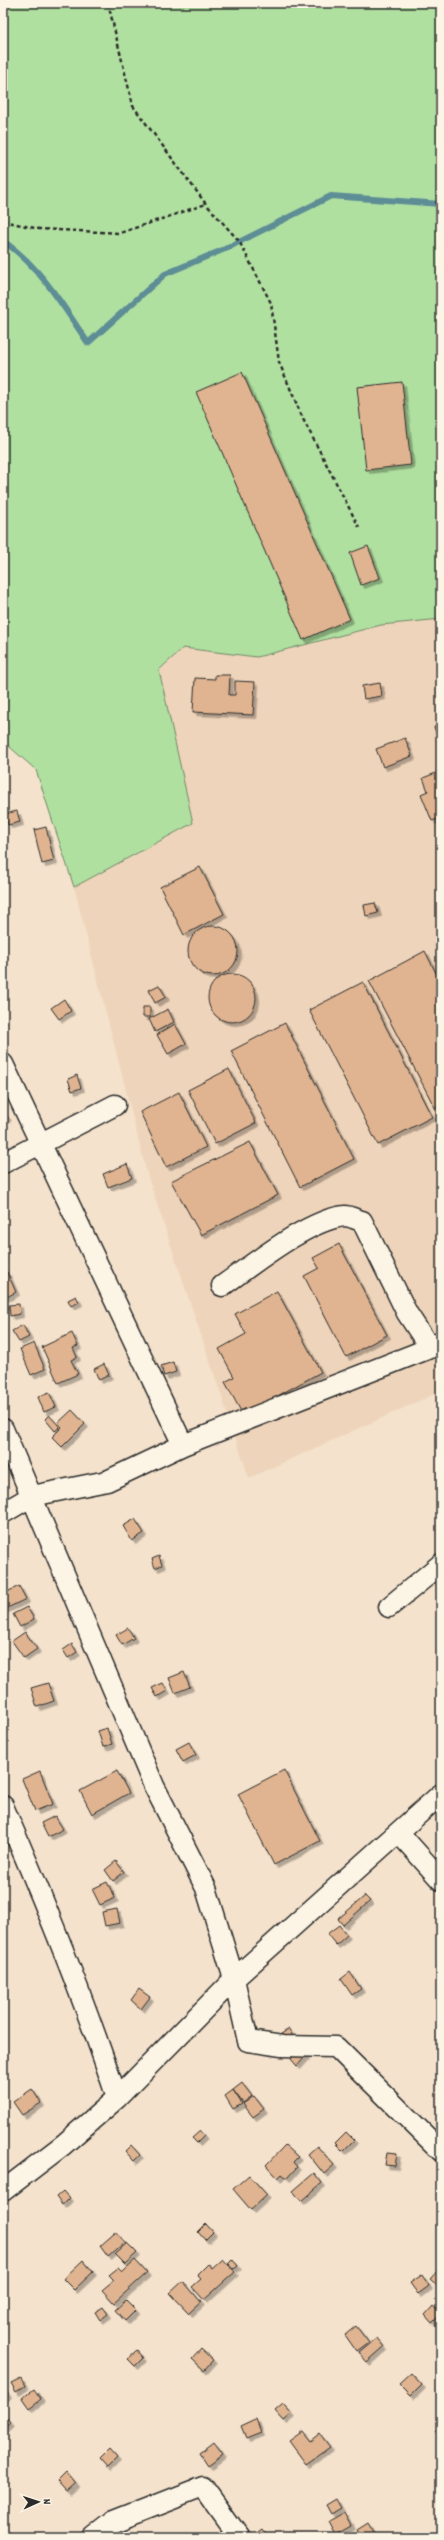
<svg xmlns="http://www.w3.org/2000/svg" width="444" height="2540" viewBox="0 0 444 2540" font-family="Dekko,sans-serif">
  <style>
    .built { fill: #eed4ba }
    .green { fill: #b0e0a0; stroke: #6e8666 }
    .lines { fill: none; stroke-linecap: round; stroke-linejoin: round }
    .stream { stroke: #5d8d95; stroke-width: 6 }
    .building { fill: #e0b490; stroke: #2b2b2b; filter: url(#shadow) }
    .minor-casing { stroke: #2b2b2b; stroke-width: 23 }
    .path { stroke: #2b2b2b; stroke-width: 2.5; stroke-dasharray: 4 3; stroke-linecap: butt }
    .minor { stroke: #fcf5e5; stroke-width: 20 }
  </style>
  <defs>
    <filter id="shadow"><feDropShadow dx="3.5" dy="3.5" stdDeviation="0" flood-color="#0004"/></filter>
  </defs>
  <rect width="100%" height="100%" fill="#f4e2cc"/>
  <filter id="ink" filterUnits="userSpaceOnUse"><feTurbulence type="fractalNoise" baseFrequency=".025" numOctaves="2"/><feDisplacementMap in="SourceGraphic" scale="8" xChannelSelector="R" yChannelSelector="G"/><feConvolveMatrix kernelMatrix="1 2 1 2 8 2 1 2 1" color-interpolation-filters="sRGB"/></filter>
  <g filter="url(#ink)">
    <!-- built -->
    <path class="built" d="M441 619V1391L249 1478 148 1177 74 887 193 823 159 670 183 648 257 657 381 625Z"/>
    <!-- green -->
    <path class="green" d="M3 3H441V619L381 625 257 657 183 648 159 670 193 823 74 887 36 770 3 741Z"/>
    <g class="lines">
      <!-- stream -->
      <path class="stream" d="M3 241C40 266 63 306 88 343L165 274 225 249 331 196 441 204"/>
    </g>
    <!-- building -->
    <path class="building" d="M242 372 350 619 303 640 196 392Z
      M402 382 411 465 366 470 357 387Z
      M368 546 380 578 361 585 350 553Z
      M215 675H230L229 695H235V681L255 682 253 715 193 712 195 678 215 679Z
      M380 683 382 696 364 699 362 686Z
      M441 724V747L434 727Z
      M405 738 412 756 383 767 376 749Z
      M441 771V821L440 818 432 821 421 794 428 791 423 778Z
      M17 811 20 822 8 825 5 814Z
      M46 827 54 861 42 864 34 830Z
      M200 867 224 914 184 935 160 887Z
      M375 903 378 913 366 916 364 905Z
      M188 951a25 25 0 1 1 50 0a25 25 0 1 1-50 0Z
      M425 951 441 983V1105L435 1108 369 981Z
      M208 998a24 24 0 1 1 48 0a24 24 0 1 1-48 0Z
      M363 982 432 1117 378 1145 309 1010Z
      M159 985 166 997 155 1003 149 990Z
      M64 999 71 1011 59 1019 51 1008Z
      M143 1007H150V1017H143Z
      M168 1009 174 1022 155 1032 149 1019Z
      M285 1023 354 1159 300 1187 231 1051Z
      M175 1024 186 1044 168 1054 157 1035Z
      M229 1069 256 1123 215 1144 188 1090Z
      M77 1075 81 1088 72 1091 68 1079Z
      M179 1092 206 1147 166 1167 140 1112Z
      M4 1113 8 1117 4 1120 3 1114Z
      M250 1142 278 1195 201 1235 171 1181Z
      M127 1164 132 1178 108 1187 103 1174Z
      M339 1244 387 1335 346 1357 304 1276 319 1268 313 1258Z
      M7 1272 16 1292 5 1298 3 1274Z
      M277 1291 321 1372 243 1415 225 1382 234 1377 219 1349 246 1334 235 1314Z
      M76 1296 79 1302 71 1306 68 1300Z
      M19 1304 20 1314 10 1316 9 1305Z
      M23 1325 29 1337 19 1342 12 1331Z
      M72 1333 78 1346 73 1348 77 1357 71 1360 78 1374 58 1383 42 1347Z
      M34 1343 45 1369 31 1375 20 1349Z
      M173 1362 176 1372 164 1376 161 1366Z
      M104 1364 109 1375 99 1380 94 1369Z
      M49 1392 56 1407 44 1412 38 1397Z
      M72 1410 85 1424 62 1447 52 1437 62 1427 58 1423Z
      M49 1415 60 1427 55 1431 45 1419Z
      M135 1519 144 1533 132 1541 123 1526Z
      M159 1556 162 1565 155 1568 152 1559Z
      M19 1586 26 1599 3 1610V1594Z
      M27 1607 34 1619 20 1627 13 1614Z
      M128 1628 134 1638 122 1645 116 1635Z
      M25 1632 37 1649 24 1658 12 1641Z
      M72 1644 77 1652 68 1658 63 1650Z
      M184 1672 190 1687 175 1693 169 1678Z
      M48 1683 54 1701 37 1707 31 1688Z
      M163 1683 167 1691 157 1697 152 1688Z
      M107 1728 112 1744 103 1747 98 1731Z
      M189 1742 196 1755 183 1762 176 1749Z
      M284 1770 320 1841 274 1865 238 1794Z
      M40 1771 53 1804 35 1811 22 1779Z
      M117 1771 129 1793 92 1814 80 1791Z
      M55 1816 63 1829 48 1837 41 1823Z
      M116 1861 124 1872 113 1881 105 1870Z
      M107 1882 115 1898 100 1905 92 1889Z
      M365 1896 370 1901 343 1925 338 1919Z
      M117 1909 120 1923 105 1926 102 1912Z
      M339 1925 347 1935 336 1945 327 1934Z
      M350 1972 361 1989 352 1995 341 1979Z
      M139 1989 150 1997 141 2009 131 2000Z
      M289 2029 293 2037 286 2041 281 2034Z
      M299 2050 306 2056 297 2066 291 2059Z
      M242 2083 252 2096 243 2103 233 2090Z
      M32 2089 41 2103 22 2115 13 2102Z
      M233 2090 242 2104 233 2109 225 2096Z
      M254 2096 264 2109 253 2117 243 2104Z
      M200 2131 204 2136 197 2143 192 2138Z
      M346 2132 354 2140 343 2151 335 2143Z
      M131 2145 140 2155 134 2161 125 2151Z
      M285 2145 298 2157 293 2162 297 2167 287 2178 282 2174 278 2178 266 2165Z
      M317 2146 334 2165 324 2174 308 2154Z
      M387 2153 397 2154 395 2166 385 2165Z
      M314 2173 322 2183 301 2201 293 2191Z
      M249 2175 267 2195 251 2210 233 2189Z
      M63 2191 69 2198 62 2205 56 2197Z
      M206 2224 213 2232 205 2240 198 2232Z
      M116 2232 125 2242 108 2257 100 2246Z
      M127 2243 137 2253 125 2264 115 2254Z
      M223 2259 235 2272 204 2300 192 2287 201 2279 197 2275 208 2264 212 2269Z
      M232 2259 238 2266 234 2269 228 2263Z
      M83 2260 93 2272 74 2290 63 2279Z
      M135 2260 147 2273 114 2303 102 2290 114 2280 109 2275 119 2267 123 2271Z
      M441 2267V2289L430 2279Z
      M422 2275 429 2286 418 2294 410 2283Z
      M183 2281 201 2302 189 2313 170 2293Z
      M126 2300 136 2310 125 2321 115 2310Z
      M433 2306 441 2314 432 2323 425 2315Z
      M103 2307 108 2314 100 2320 95 2312Z
      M356 2326 369 2343 357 2352 345 2335Z
      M377 2338 384 2347 367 2362 359 2353Z
      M201 2349 213 2360 204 2370 192 2359Z
      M137 2351 143 2358 135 2366 128 2359Z
      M411 2373 422 2385 411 2396 399 2384Z
      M21 2378 25 2386 16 2392 11 2383Z
      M3 2388 8 2394 3 2399Z
      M34 2389 41 2399 29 2408 22 2398Z
      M283 2404 292 2414 284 2421 275 2411Z
      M3 2414 11 2423 3 2430Z
      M256 2419 261 2432 246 2438 241 2426Z
      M441 2426V2438L435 2431Z
      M303 2431 311 2441 320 2434 330 2447 306 2464 289 2441Z
      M214 2442 223 2454 208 2465 200 2453Z
      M109 2449 117 2458 108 2467 100 2458Z
      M66 2472 75 2483 66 2491 57 2481Z
      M336 2499 341 2508 331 2514 326 2505Z
      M345 2512 352 2525 336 2534 329 2521Z
      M368 2522 377 2537H361L357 2529Z
      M262 2528 268 2537H254L252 2535Z"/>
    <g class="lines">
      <defs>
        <path id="minor" d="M3 1064 183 1445
          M3 1163 115 1105
          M222 1286C252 1265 309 1219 345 1216 350 1216 357 1220 362 1221L407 1313 430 1348 441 1342
          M3 1429 154 1786 206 1888 234 1979 248 2041 282 2046 336 2047 441 2151
          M3 1513 32 1496 107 1481 183 1445 430 1348
          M389 1607 441 1564
          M3 1806C45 1902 84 1998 117 2098
          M399 1833 441 1880
          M3 2191 63 2145 117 2098 234 1979 441 1794
          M93 2537 111 2523 203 2487 239 2537"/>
      </defs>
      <!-- minor casing -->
      <use href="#minor" class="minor-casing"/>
      <!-- path -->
      <path class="path" d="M108 3 133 106 206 204 239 241 271 303 279 362 303 419 359 527
        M3 221 39 229 120 233 206 204"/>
      <!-- minor -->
      <use href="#minor" class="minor"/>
    </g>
  </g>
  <!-- margin -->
  <rect width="444" height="2540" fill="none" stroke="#fcf5e5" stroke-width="16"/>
  <rect x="8" y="8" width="428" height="2524" fill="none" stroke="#2b2b2b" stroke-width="1.5" filter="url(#ink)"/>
  <!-- north arrow -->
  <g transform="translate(38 2502) rotate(87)" stroke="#fcf5e5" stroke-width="3" paint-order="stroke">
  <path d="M0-3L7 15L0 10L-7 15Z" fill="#2b2b2b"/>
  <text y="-6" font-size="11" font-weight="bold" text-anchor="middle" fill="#2b2b2b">N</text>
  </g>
</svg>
